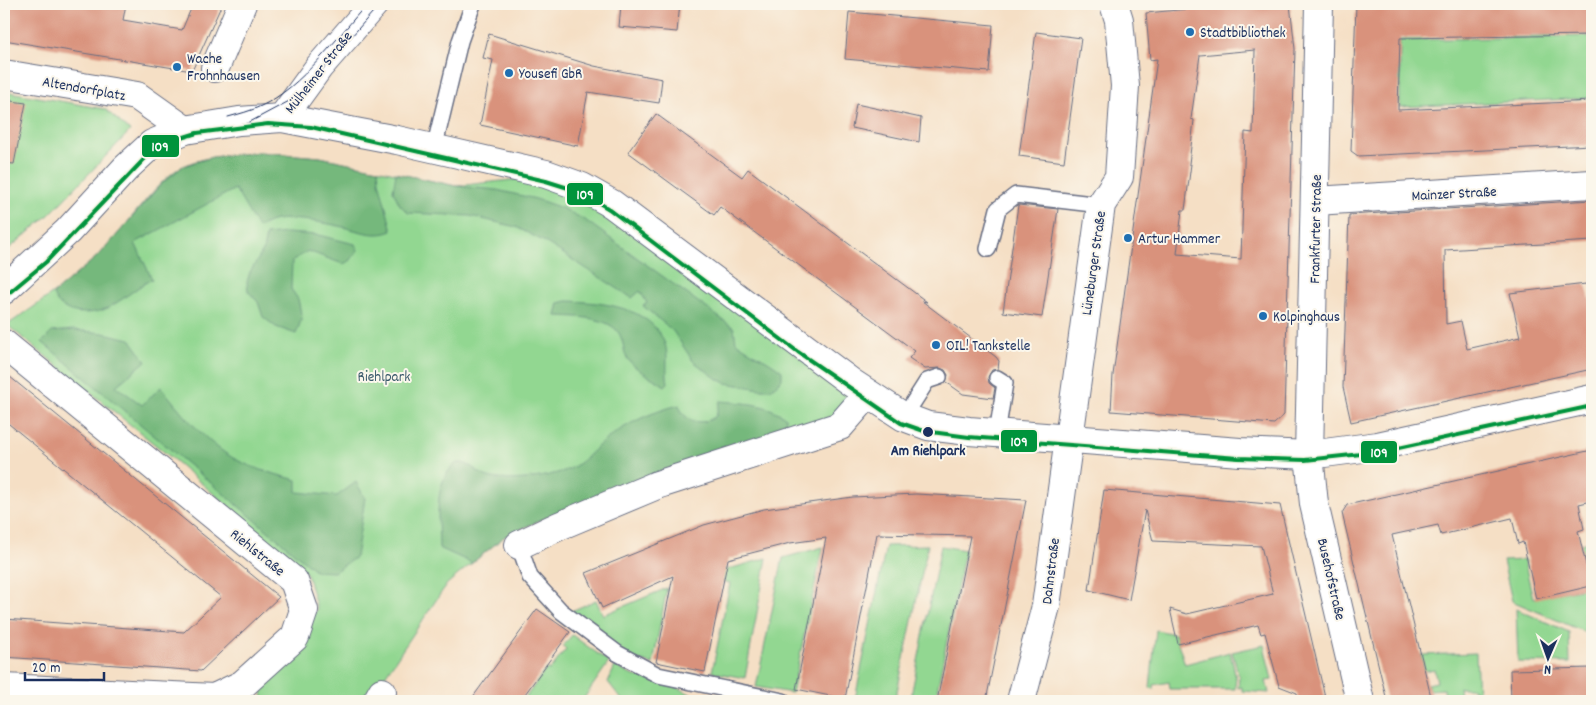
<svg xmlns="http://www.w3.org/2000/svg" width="1596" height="705" viewBox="0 0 1596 705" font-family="Dekko,sans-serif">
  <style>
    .green { fill: #92d791; stroke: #568378 }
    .forest { fill: #75b87b; stroke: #48746c }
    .building { fill: #d9927c; fill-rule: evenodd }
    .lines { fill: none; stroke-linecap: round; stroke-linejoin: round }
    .service-casing { stroke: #676d82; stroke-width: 18 }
    .minor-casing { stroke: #676d82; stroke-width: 30 }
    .secondary-casing { stroke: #676d82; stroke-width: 30 }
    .service { stroke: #fff; stroke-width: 15 }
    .minor { stroke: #fff; stroke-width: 28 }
    .secondary { stroke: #fff; stroke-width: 28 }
    .tram { stroke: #1b2f5e; stroke-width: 1 }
    .tram-1-casing { stroke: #fbf7ec; stroke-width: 8 }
    .tram-1 { stroke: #00943c; stroke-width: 4 }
    .poi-dot { fill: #1f6fb2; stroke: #fbf7ec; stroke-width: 2 }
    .stop-dot { fill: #1b2f5e; stroke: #fbf7ec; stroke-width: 2 }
    .labels { text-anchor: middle; stroke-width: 4; stroke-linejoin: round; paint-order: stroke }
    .poi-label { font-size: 15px; fill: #1b2f5e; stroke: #fbf7ec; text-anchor: start }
    .street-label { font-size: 15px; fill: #1b2f5e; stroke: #fbf7ec }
    .park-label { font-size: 15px; fill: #39596b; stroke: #fbf7ec }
    .stop-label { font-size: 15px; font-weight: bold; fill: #1b2f5e; stroke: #fbf7ec }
    .line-badge { stroke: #fbf7ec; stroke-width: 2 }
    .badge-label { font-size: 14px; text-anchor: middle; font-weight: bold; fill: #fff }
  </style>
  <rect width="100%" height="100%" fill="#fbf7ec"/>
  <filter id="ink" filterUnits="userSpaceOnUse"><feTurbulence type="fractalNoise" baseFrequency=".02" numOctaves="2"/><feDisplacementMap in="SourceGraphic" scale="10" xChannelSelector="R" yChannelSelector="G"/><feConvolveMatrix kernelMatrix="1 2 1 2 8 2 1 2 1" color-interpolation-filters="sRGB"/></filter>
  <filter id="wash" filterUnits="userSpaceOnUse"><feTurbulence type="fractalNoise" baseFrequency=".0096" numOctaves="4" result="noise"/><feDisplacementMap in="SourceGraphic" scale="20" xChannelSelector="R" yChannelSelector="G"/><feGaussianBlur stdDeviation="1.12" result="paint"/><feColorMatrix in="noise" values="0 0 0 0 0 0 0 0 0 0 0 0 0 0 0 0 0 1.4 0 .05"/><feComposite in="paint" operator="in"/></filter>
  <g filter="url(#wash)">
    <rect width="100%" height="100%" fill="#f5dfc5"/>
    <!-- green -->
    <path class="green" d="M1592 36V98L1400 107V40Z
      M4 91 105 109 130 131 49 215 4 253Z
      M259 152 320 157 456 186 547 176 610 204 856 403 830 420 565 509 504 537 447 584 368 701H263L261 680 317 609 307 574 174 460 7 325C40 303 72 281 101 253 123 232 158 177 185 165 208 155 234 155 259 152Z
      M1592 528V635L1512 601 1503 561 1524 560 1533 598 1591 587 1581 544 1590 541 1587 529Z
      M928 545 895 701 855 699 886 546Z
      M941 546 965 550 935 701H910Z
      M823 547 792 693 756 687 783 558Z
      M767 558 745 678 712 672 730 583 720 581 722 571Z
      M667 588 653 664 631 659 567 613 596 600 603 615Z
      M1516 609 1569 632 1570 663 1518 662Z
      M1156 630 1175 634 1185 664 1230 652 1236 677 1235 689H1170L1169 682 1154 685V689L1150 688Z
      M572 635 609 662 582 701H523L546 669 550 670 566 649 563 646Z
      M1264 645 1272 680 1266 681 1269 693 1242 691V687L1238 688 1239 677 1232 652Z
      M1476 653 1478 697 1474 698 1473 688H1459L1460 698 1445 699 1444 689 1429 690 1428 684 1437 682 1434 669 1425 671 1421 655Z
      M615 666 631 675 676 687 705 701H623L608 682Z"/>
    <!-- forest -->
    <path class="forest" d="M259 152 320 157 378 169 379 181 392 231C375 238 360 231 343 227 327 223 287 216 272 221 267 222 262 226 258 228L235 189 135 243 152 279C138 286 127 297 113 305 95 317 60 317 53 294L101 253 161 184 183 166 212 157Z
      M396 173 456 186 497 190 536 199 562 208 585 220 734 328 736 342C750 353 768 359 782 371V379L771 389H760L726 383 716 378 693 361 673 331 643 306 647 303 640 291 632 298 545 242 516 227 470 216 408 213 400 205 393 191Z
      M286 233 318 235 355 244 358 250 350 261 343 264 308 251 292 261 291 289 298 299 302 318 296 334 276 327 263 317 258 302 248 291 247 282 250 272 263 251 266 235Z
      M567 301C601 302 651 306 665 344 669 356 665 370 668 383L665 386C652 377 636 371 627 358 623 351 624 342 620 335 610 316 575 317 556 316L559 303Z
      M73 330 103 333 130 339 146 361 116 386 142 405 161 387C180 410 200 436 225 453 245 467 274 474 297 480V492L337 496 356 482 365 498 356 557 334 572 316 571 42 342 52 332Z
      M720 401C742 403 768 403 786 418L784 435 565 509 504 537 472 563 439 548C439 521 432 480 457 463 469 461 478 474 488 477 511 483 542 478 564 471 582 466 592 449 607 439 629 422 652 412 679 405 684 422 702 427 716 416Z"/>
    <g id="blocks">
      <!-- building -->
      <path class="building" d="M4 4H126L123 20 182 30 193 4H222L192 71 4 40Z
        M621 4H680L677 32 619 27Z
        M1242 4H1290L1295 49 1284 415 1274 424 1111 411 1113 375 1157 59 1150 60 1146 13ZM1255 50 1253 133 1245 132 1241 259 1177 254 1182 210H1185L1191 164H1189L1194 120 1191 119 1200 55Z
        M1356 4H1592V35L1400 38 1398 110 1592 101V145L1358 156 1351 151Z
        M849 12 993 25 989 72 845 59Z
        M1036 32 1081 38 1064 162 1019 156Z
        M489 34 594 66 662 79 659 103 588 92 578 146 480 125 493 60 483 58Z
        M4 100 26 103 14 164 4 163Z
        M856 104 921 118 919 142 852 128Z
        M656 114 742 177 748 169 927 302 922 301 996 357 999 361 998 369 992 370 988 377 989 383 995 388 993 398 963 394 946 382 948 375 945 370 940 368 925 369 909 358 915 351 720 207 714 215 628 152Z
        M1592 200V241L1445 250 1446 324 1461 321 1467 349 1520 337 1510 293 1586 284 1592 308V369L1351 422 1343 387 1349 215Z
        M1018 205 1058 209 1042 317 1003 312Z
        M4 372 279 597 201 671 4 657V619L184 632 221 597 4 420Z
        M1592 450V501L1579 504 1584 529 1578 531 1591 586 1536 599 1523 542 1518 544 1512 518 1441 535 1438 525 1392 535 1432 701H1387L1342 513 1347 505Z
        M1104 490 1280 505 1326 701H1298L1297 693 1279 686 1265 633 1261 634 1258 625 1178 644 1170 609 1187 614 1273 594 1261 546 1153 541 1145 510 1129 600 1089 590Z
        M916 494 1026 500 986 701H937L970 536 877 534 845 699 796 689 826 538 790 543 728 559 705 672 656 662 673 576 602 608 586 573 704 525 764 509 853 497Z
        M537 609 570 632 520 701H470Z
        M1592 668V701H1511L1510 670Z"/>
    </g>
  </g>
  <g filter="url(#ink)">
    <use href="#blocks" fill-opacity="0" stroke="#676d82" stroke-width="1"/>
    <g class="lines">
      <defs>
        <path id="service" d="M434 149 460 41 473 4
          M988 249 998 209 1016 195 1101 205
          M904 417 927 381 939 377
          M997 433 1005 383 997 378
          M519 545 530 577 561 611 617 653 658 675 783 701"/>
        <path id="minor" d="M1319 4 1309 455 1314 504 1360 701
          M215 68 242 4
          M4 74 137 96 185 130
          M1315 201 1592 184
          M4 344 294 581 304 610 295 637 243 684 214 698 4 688
          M519 545 559 526 657 485 840 426 868 394
          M377 701 382 692
          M1021 701 1046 606 1101 205 1119 177 1125 86 1119 20 1114 4"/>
        <path id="secondary" d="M282 118 319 67 374 4
          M4 290 68 231 126 168 152 144 185 130 239 121 282 118 397 140 546 174 582 187 612 204 852 383 904 417 928 426 969 431 1240 452 1309 455 1378 446 1592 399"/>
      </defs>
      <!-- service casing -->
      <use href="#service" class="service-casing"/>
      <!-- minor casing -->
      <use href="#minor" class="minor-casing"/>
      <!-- secondary casing -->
      <use href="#secondary" class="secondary-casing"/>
      <!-- service -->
      <use href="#service" class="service"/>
      <!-- minor -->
      <use href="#minor" class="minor"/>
      <!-- secondary -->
      <use href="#secondary" class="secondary"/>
      <!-- tram -->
      <path class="tram" d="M228 117C239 114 251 111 261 106 301 88 338 36 367 4
        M214 131 248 123 293 99 314 79 380 4"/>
      <defs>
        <path id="tram-1" d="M4 297 46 262 152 151 168 142 197 133 268 124 311 127 546 181 581 192 609 209 798 352 901 423 924 431 969 437 1238 458 1305 460 1380 452 1592 406"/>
      </defs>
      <!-- tram-1 casing -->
      <use href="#tram-1" class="tram-1-casing"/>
      <!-- tram-1 -->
      <use href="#tram-1" class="tram-1"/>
    </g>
  </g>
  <!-- markers -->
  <g class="poi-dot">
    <circle cx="1190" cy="32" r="5"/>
    <circle cx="177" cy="67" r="5"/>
    <circle cx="509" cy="73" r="5"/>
    <circle cx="1128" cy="238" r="5"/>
    <circle cx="1263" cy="316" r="5"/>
    <circle cx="936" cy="345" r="5"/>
  </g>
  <circle class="stop-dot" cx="928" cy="432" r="6"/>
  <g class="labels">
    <!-- poi labels -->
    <g class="poi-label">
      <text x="1200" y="37">Stadtbibliothek</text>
      <text x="187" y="63">Wache<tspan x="187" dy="17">Frohnhausen</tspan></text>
      <text x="519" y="78">Yousefi GbR</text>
      <text x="1138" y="243">Artur Hammer</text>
      <text x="1273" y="321">Kolpinghaus</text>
      <text x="946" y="350">OIL! Tankstelle</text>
    </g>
    <!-- street labels -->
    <g class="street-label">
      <text transform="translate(318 72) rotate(-52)" y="5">Mülheimer Straße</text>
      <text transform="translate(84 88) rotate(10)" y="5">Altendorfplatz</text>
      <text transform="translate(1454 193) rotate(-3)" y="5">Mainzer Straße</text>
      <text transform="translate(1315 229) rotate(-89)" y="5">Frankfurter Straße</text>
      <text transform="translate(1093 263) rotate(-82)" y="5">Lüneburger Straße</text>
      <text transform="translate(258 552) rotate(39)" y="5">Riehlstraße</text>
      <text transform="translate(1050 571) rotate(-83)" y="5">Dahnstraße</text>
      <text transform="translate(1332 579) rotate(77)" y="5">Busehofstraße</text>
    </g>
    <!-- park labels -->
    <g class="park-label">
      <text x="384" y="381">Riehlpark</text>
    </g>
    <!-- stop labels -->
    <g class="stop-label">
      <text x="928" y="455">Am Riehlpark</text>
    </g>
  </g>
  <g class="line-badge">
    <rect x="141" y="134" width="39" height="24" rx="5" fill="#00943c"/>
    <rect x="566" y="182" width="38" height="24" rx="5" fill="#00943c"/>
    <rect x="1000" y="429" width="38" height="24" rx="5" fill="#00943c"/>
    <rect x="1360" y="440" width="38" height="24" rx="5" fill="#00943c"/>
  </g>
  <g class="badge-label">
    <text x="160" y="151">109</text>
    <text x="585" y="199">109</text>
    <text x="1019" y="446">109</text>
    <text x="1379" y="457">109</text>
  </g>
  <!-- margin -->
  <rect width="1596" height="705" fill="none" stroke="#fbf7ec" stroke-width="20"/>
  <!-- north arrow -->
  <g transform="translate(1548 658) rotate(182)" stroke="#fbf7ec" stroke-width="4" paint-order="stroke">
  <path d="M0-4L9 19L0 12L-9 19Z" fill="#1b2f5e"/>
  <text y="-8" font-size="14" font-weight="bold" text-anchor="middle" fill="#1b2f5e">N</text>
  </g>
  <!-- scale -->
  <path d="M25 672v8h79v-8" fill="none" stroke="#1b2f5e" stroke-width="2.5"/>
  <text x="32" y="672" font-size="15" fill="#1b2f5e" stroke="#fbf7ec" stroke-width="4" paint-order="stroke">20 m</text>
</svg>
